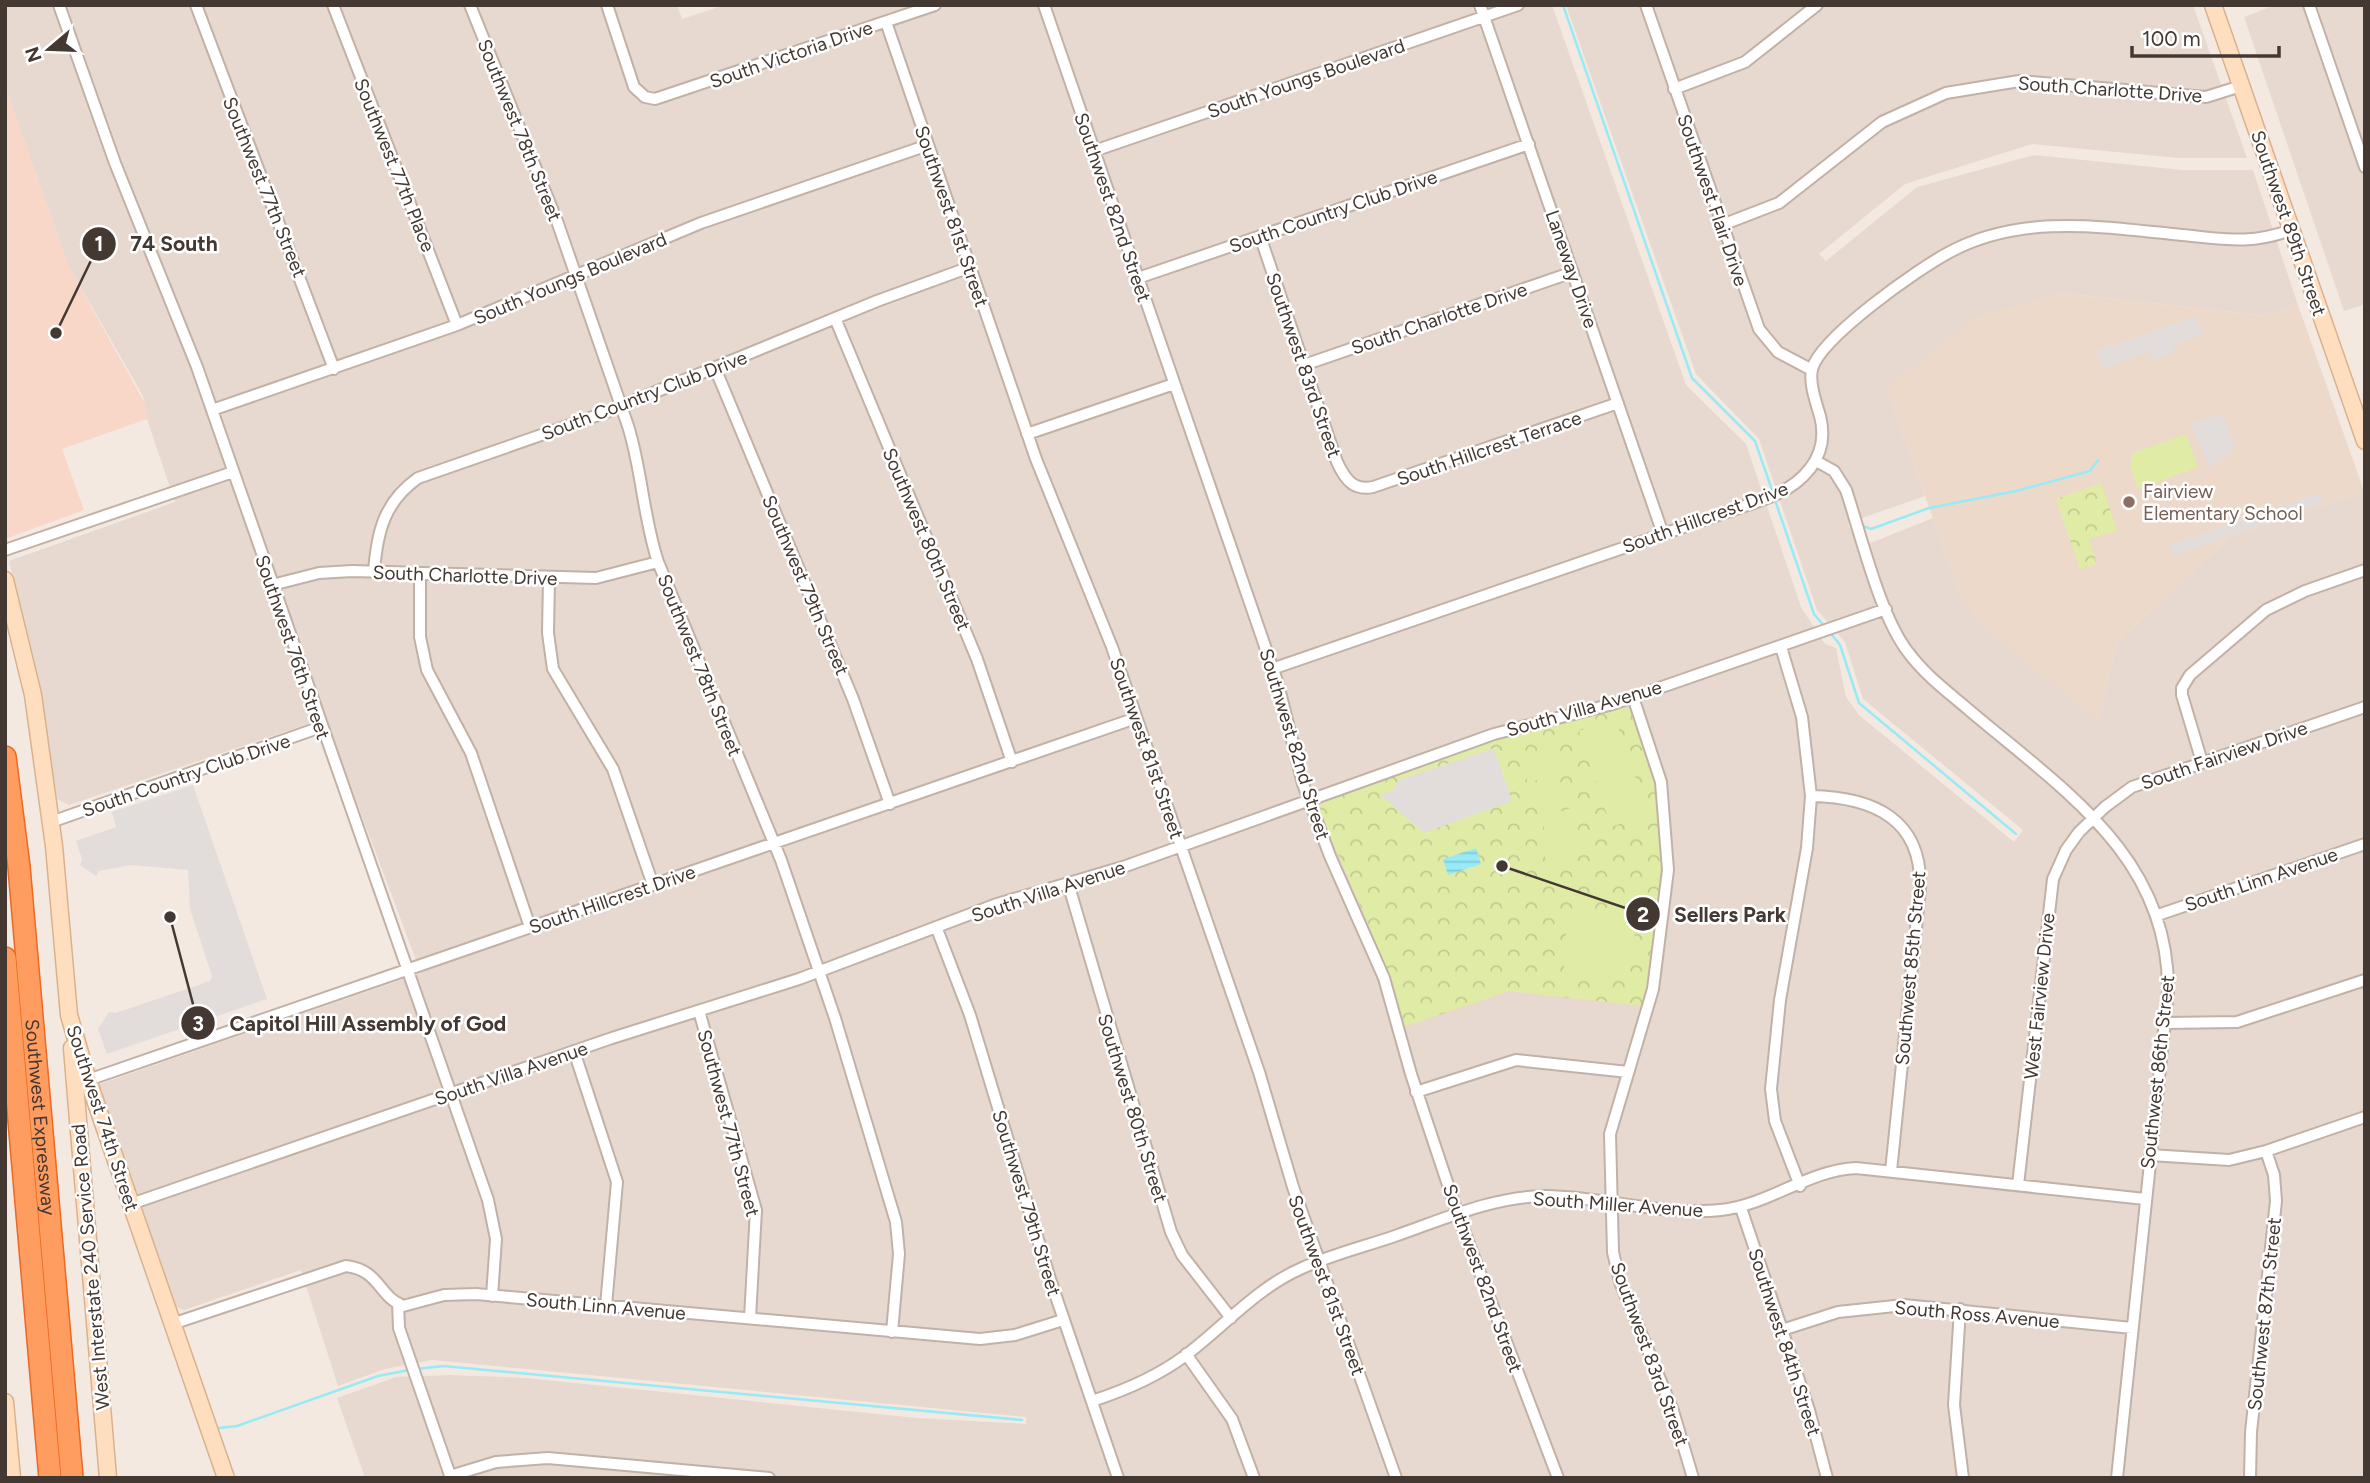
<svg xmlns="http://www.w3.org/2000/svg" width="2370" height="1483" viewBox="0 0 2370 1483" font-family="Figtree,sans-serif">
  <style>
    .residential { fill: #e7d9cf }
    .commercial { fill: #f8d7c9 }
    .education { fill: #edd9ca }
    .park { fill: url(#park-crowns) }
    .pitch { fill: #e0eca6 }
    .parking { fill: #e2dddb }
    .water { fill: url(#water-rules) }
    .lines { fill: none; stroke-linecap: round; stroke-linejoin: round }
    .stream { stroke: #97eaf6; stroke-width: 2.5 }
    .street-casing { stroke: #c1b1a6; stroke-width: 14 }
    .secondary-casing { stroke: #dab18e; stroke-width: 19 }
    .highway-casing { stroke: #eb6923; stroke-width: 24 }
    .street { stroke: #fff; stroke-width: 10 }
    .secondary { stroke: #ffdebf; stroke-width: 16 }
    .highway { stroke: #ff9d60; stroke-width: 21 }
    .education-dot { fill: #8d6e63; stroke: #fff; stroke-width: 2.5 }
    .labels { text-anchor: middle; stroke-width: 5; stroke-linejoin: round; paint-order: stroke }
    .street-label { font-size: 19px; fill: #443832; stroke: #fff }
    .education-label { font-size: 19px; fill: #785e54; stroke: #fff; text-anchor: start }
    .leader { fill: none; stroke: #443832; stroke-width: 2.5 }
    .callout-dot { fill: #443832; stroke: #fff; stroke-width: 2.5 }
    .mark-label { font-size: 21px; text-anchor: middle; font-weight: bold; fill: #fff }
    .callout-label { font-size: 21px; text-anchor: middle; font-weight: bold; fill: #443832; stroke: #fff; stroke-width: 5; stroke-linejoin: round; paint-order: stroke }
  </style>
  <defs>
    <pattern id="park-crowns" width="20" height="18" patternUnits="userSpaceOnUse" patternTransform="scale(1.75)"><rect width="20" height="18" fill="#e0eca6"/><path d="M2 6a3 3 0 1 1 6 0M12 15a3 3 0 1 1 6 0" fill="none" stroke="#c1cb8f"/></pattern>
    <pattern id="water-rules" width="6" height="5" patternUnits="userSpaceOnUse" patternTransform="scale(1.75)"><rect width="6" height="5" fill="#97eaf6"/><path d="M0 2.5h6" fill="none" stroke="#83c9d3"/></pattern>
  </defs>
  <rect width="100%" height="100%" fill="#f3e9e1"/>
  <!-- residential -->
  <path class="residential" d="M5 5H677L682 19 725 5H1552L1686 385 1746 444 1801 607 1825 644 1836 648 1846 697 1859 715 2014 842 2023 830 1863 699 1845 642 1817 610 1759 439 1696 374 1566 5H2193L2247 158H2179L2032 144 1905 184 1819 254 1826 261 1917 187 2034 155 2182 170H2253L2298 305 2268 316 2060 293 1887 388 1925 496 1848 523 1858 548 1933 518 1960 595 2098 720 2117 642 2229 537 2364 491 2365 1478H365L337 1398 396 1377 450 1375 526 1378 917 1418 1026 1424V1417L432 1360 385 1369 338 1386 301 1270 184 1310 175 1307 100 1093V1084L421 973 325 718 69 805 57 799 41 694 9 561 175 502 147 419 143 396 68 265 5 86Z
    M2275 5H2365V304L2344 311 2244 17Z"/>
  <!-- commercial -->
  <path class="commercial" d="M5 86 68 265 144 402 147 419 62 449 84 510 5 539Z"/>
  <!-- education -->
  <path class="education" d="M2060 293 2268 316 2298 305 2364 491 2229 537 2117 642 2098 721 1978 622 1960 595 1887 388 1978 316Z"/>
  <!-- park -->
  <path class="park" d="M2101 483 2117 530 2089 539 2097 564 2080 569 2056 499Z
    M1622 707 1628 708C1637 715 1639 730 1643 741 1671 826 1664 920 1643 1006L1509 991 1404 1027C1384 949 1349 885 1320 810L1321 802 1328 797 1501 737Z"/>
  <!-- pitch -->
  <path class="pitch" d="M2186 434 2198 467 2138 489 2130 465 2133 453Z
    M1615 719 1648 814 1611 827 1579 731Z
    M1556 756 1561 772 1528 783 1523 768Z
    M1565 781 1570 797 1537 808 1532 793Z
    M1574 807 1579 822 1546 834 1541 818Z
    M1572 832 1580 855 1548 865 1540 843Z
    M1607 908 1638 914 1628 973 1618 980 1564 973C1562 934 1564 913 1607 908Z"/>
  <!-- parking -->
  <path class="parking" d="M2196 316 2202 335 2173 345 2175 353 2152 361 2148 353 2102 369 2096 351Z
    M2223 414 2235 448 2210 468 2190 423Z
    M2313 495H2321L2322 503 2174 556 2169 545Z
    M1494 748 1512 801 1424 833 1380 795 1394 790 1398 780Z
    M193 785 267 999 107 1054 98 1029 109 1012 116 1013 210 981 212 976 190 909 188 870 131 865 99 871 96 876 80 865 82 859 76 841 116 827 112 812Z"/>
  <!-- water -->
  <path class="water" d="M1476 848 1481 864 1448 875 1443 859Z"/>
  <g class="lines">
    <!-- stream -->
    <path class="stream" d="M1563 5 1692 378 1755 441 1773 493
      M1775 500 1814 614 1824 626
      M1860 525 1871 529 1929 508 2016 491 2090 471 2098 460
      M1829 631 1840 645 1859 703 2016 834
      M416 1369 444 1366 1022 1420
      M219 1428 237 1426 378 1376 409 1370"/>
    <defs>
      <path id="street" d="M59 5 115 163 197 367 488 1200 496 1239 492 1296
        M196 5 334 369
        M333 5 457 325
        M470 5 557 221 628 426C642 470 643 517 658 562L781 860 835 1018 896 1222 899 1254 892 1332
        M607 5 634 87 645 97 655 99 935 5
        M1044 5 1278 684 1303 784 1330 856 1384 978 1411 1074 1458 1215 1558 1478
        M1480 5 1663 534
        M1646 5 1759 329 1778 352 1812 370
        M2309 5 2365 167
        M886 22 1036 459 1112 647 1259 1072 1293 1187 1396 1478
        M1674 89 1745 62 1817 5
        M1094 151 1518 5
        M1722 225 1779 203 1882 122 1946 93 2019 81 2206 97 2241 86
        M1260 236 1337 462C1345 479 1353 491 1373 487L1618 403
        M1138 278 1529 144
        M835 318 977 659 1012 762
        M1304 365 1573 272
        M715 368 853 699 890 804
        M212 410 457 325 701 223 928 145
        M1027 434 1174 384
        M1816 461 1834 471 1846 490C1861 535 1880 616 1908 652 1925 675 1948 692 1969 710 2062 789 2170 857 2168 992L2117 1478
        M5 550 233 472
        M374 572C377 532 384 502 418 478L604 413 877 301 970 267
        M420 574V637L427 670 471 753 530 927
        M549 578 548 633 553 669 613 769 653 885
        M272 585 319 573 352 571 596 578 658 562
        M1781 647 1802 717 1811 796 1807 848 1780 1000 1771 1089 1775 1121 1800 1186
        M1272 669 1765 499C1801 486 1831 458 1820 416 1816 402 1809 384 1812 369 1821 337 1918 269 1948 253 2021 213 2103 227 2182 235 2225 239 2249 245 2291 230
        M1633 697 1661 782 1668 870 1653 989 1610 1134 1613 1252 1620 1282 1673 1411 1693 1478
        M2202 762 2182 695V688L2190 675 2266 610 2305 591 2365 570
        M1811 796C1873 797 1923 819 1920 889L1891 1171
        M51 822 321 727
        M1068 883 1171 1232 1182 1255 1231 1318
        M2158 915 2365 844
        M937 929 970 1015 1050 1279 1118 1478
        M699 1011 756 1210 750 1318
        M2165 1023 2237 1022 2365 980
        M574 1051 617 1182 606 1306
        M88 1080 1136 718
        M1416 1092 1516 1060 1628 1072
        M2150 1155 2229 1160 2266 1151 2365 1117
        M2018 1185 2053 879 2066 850 2079 832 2105 807 2132 787 2365 707
        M131 1204 612 1038 799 979 997 904 1123 867 1494 734 1613 704 1886 609
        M1741 1208 1809 1410 1827 1478
        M398 1303 399 1328 451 1478
        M1960 1309 1954 1405 1963 1478
        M172 1324 346 1266C380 1270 378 1296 403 1306L444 1295 476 1294 980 1339 1015 1335 1063 1320
        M1782 1330 1838 1312 1904 1305 2132 1328
        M1186 1354 1232 1419 1254 1478
        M1092 1401C1126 1390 1157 1377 1186 1355 1223 1327 1257 1288 1300 1269 1330 1255 1363 1247 1395 1236 1444 1219 1494 1196 1547 1196 1605 1197 1663 1216 1721 1210 1768 1205 1809 1170 1856 1168L2145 1199
        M450 1476 496 1462 548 1458 769 1478
        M2250 1478 2251 1432 2276 1201 2274 1175 2266 1151"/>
      <path id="secondary" d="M2213 5 2365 441
        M5 580 33 695 54 846 69 1015 88 1080 226 1478
        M72 1048 108 1478
        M5 1402 12 1478"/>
      <g id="highway">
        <path id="s1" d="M5 757 19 867 72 1478"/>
        <path d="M5 958 50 1478"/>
      </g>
    </defs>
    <!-- street casing -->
    <use href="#street" class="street-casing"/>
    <!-- secondary casing -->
    <use href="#secondary" class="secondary-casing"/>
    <!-- highway casing -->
    <use href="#highway" class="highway-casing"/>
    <!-- street -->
    <use href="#street" class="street"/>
    <!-- secondary -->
    <use href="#secondary" class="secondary"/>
    <!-- highway -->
    <use href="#highway" class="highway"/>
  </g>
  <!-- markers -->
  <circle class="education-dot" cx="2129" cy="502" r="7"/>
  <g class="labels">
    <!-- street labels -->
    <g class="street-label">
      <text transform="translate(791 54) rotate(-19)" y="7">South Victoria Drive</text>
      <text transform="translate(1306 78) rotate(-19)" y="7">South Youngs Boulevard</text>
      <text transform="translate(2110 89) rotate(4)" y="7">South Charlotte Drive</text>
      <text transform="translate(520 130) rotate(68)" y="7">Southwest 78th Street</text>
      <text transform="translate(395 165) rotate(68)" y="7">Southwest 77th Place</text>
      <text transform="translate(265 187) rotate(68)" y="7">Southwest 77th Street</text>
      <text transform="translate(1713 200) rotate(71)" y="7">Southwest Flair Drive</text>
      <text transform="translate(1113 207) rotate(71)" y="7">Southwest 82nd Street</text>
      <text transform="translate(1333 211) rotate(-19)" y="7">South Country Club Drive</text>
      <text transform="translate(952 216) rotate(71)" y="7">Southwest 81st Street</text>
      <text transform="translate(2289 223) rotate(71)" y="7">Southwest 89th Street</text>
      <text transform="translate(1572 269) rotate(71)" y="7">Laneway Drive</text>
      <text transform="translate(570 278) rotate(-23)" y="7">South Youngs Boulevard</text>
      <text transform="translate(1439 318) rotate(-19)" y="7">South Charlotte Drive</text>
      <text transform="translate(1304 365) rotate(71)" y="7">Southwest 83rd Street</text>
      <text transform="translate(644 395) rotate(-21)" y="7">South Country Club Drive</text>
      <text transform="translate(1489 448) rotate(-19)" y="7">South Hillcrest Terrace</text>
      <text transform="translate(1705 517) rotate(-20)" y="7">South Hillcrest Drive</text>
      <text transform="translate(927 539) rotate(67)" y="7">Southwest 80th Street</text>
      <text transform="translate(465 575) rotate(2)" y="7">South Charlotte Drive</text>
      <text transform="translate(806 585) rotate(67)" y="7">Southwest 79th Street</text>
      <text transform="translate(293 647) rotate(71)" y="7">Southwest 76th Street</text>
      <text transform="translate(700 665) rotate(68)" y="7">Southwest 78th Street</text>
      <text transform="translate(1584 708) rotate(-16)" y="7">South Villa Avenue</text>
      <text transform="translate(1295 744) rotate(73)" y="7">Southwest 82nd Street</text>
      <text transform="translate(1147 748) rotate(71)" y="7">Southwest 81st Street</text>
      <text transform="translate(2224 755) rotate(-19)" y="7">South Fairview Drive</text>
      <text transform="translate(186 775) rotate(-19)" y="7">South Country Club Drive</text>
      <text transform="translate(2261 879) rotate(-19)" y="7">South Linn Avenue</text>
      <text transform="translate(1048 891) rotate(-18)" y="7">South Villa Avenue</text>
      <text transform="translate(612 899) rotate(-19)" y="7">South Hillcrest Drive</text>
      <text transform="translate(1910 968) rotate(-85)" y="7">Southwest 85th Street</text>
      <text transform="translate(2039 996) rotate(-84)" y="7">West Fairview Drive</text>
      <text transform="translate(2157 1072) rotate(-84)" y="7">Southwest 86th Street</text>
      <text transform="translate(511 1073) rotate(-19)" y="7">South Villa Avenue</text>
      <text transform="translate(1133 1108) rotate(73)" y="7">Southwest 80th Street</text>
      <text dy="7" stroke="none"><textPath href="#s1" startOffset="362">Southwest Expressway</textPath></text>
      <text transform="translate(103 1118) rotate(72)" y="7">Southwest 74th Street</text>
      <text transform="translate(729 1123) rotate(75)" y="7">Southwest 77th Street</text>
      <text transform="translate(1027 1203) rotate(73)" y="7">Southwest 79th Street</text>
      <text transform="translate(1618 1204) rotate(4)" y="7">South Miller Avenue</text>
      <text transform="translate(90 1267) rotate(-95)" y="7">West Interstate 240 Service Road</text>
      <text transform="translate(1483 1278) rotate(70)" y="7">Southwest 82nd Street</text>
      <text transform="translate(1327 1285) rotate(70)" y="7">Southwest 81st Street</text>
      <text transform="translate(606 1306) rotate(5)" y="7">South Linn Avenue</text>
      <text transform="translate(1977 1314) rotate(5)" y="7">South Ross Avenue</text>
      <text transform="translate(2264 1314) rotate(-84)" y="7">Southwest 87th Street</text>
      <text transform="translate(1785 1342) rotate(72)" y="7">Southwest 84th Street</text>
      <text transform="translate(1650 1354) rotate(70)" y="7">Southwest 83rd Street</text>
    </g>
    <!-- education labels -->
    <g class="education-label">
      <text x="2143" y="498">Fairview<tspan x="2143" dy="22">Elementary School</tspan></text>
    </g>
  </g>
  <!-- callouts -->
  <path class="leader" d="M56 333L99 244M1502 866L1643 914M170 917L198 1023"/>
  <g class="callout-dot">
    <circle cx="56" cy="333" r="7"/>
    <circle cx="1502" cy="866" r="7"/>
    <circle cx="170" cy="917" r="7"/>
    <circle cx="99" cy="244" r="18"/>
    <circle cx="1643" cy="914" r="18"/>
    <circle cx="198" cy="1023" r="18"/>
  </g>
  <g class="mark-label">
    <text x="99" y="251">1</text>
    <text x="1643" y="922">2</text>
    <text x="198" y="1031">3</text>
  </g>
  <g class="callout-label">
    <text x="174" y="251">74 South</text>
    <text x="1730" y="922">Sellers Park</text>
    <text x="368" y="1031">Capitol Hill Assembly of God</text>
  </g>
  <!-- border -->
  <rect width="2370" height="1483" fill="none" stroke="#443832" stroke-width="14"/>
  <!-- north arrow -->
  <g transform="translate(49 49) rotate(251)" stroke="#ffffff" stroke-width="5" paint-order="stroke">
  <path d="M0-5L12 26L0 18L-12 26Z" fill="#443832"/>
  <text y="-10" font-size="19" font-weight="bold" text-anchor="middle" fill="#443832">N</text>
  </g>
  <!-- scale -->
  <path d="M2132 46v10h147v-10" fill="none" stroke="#443832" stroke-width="3.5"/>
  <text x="2142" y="46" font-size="21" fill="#443832" stroke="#ffffff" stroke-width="5" paint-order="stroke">100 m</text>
</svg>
